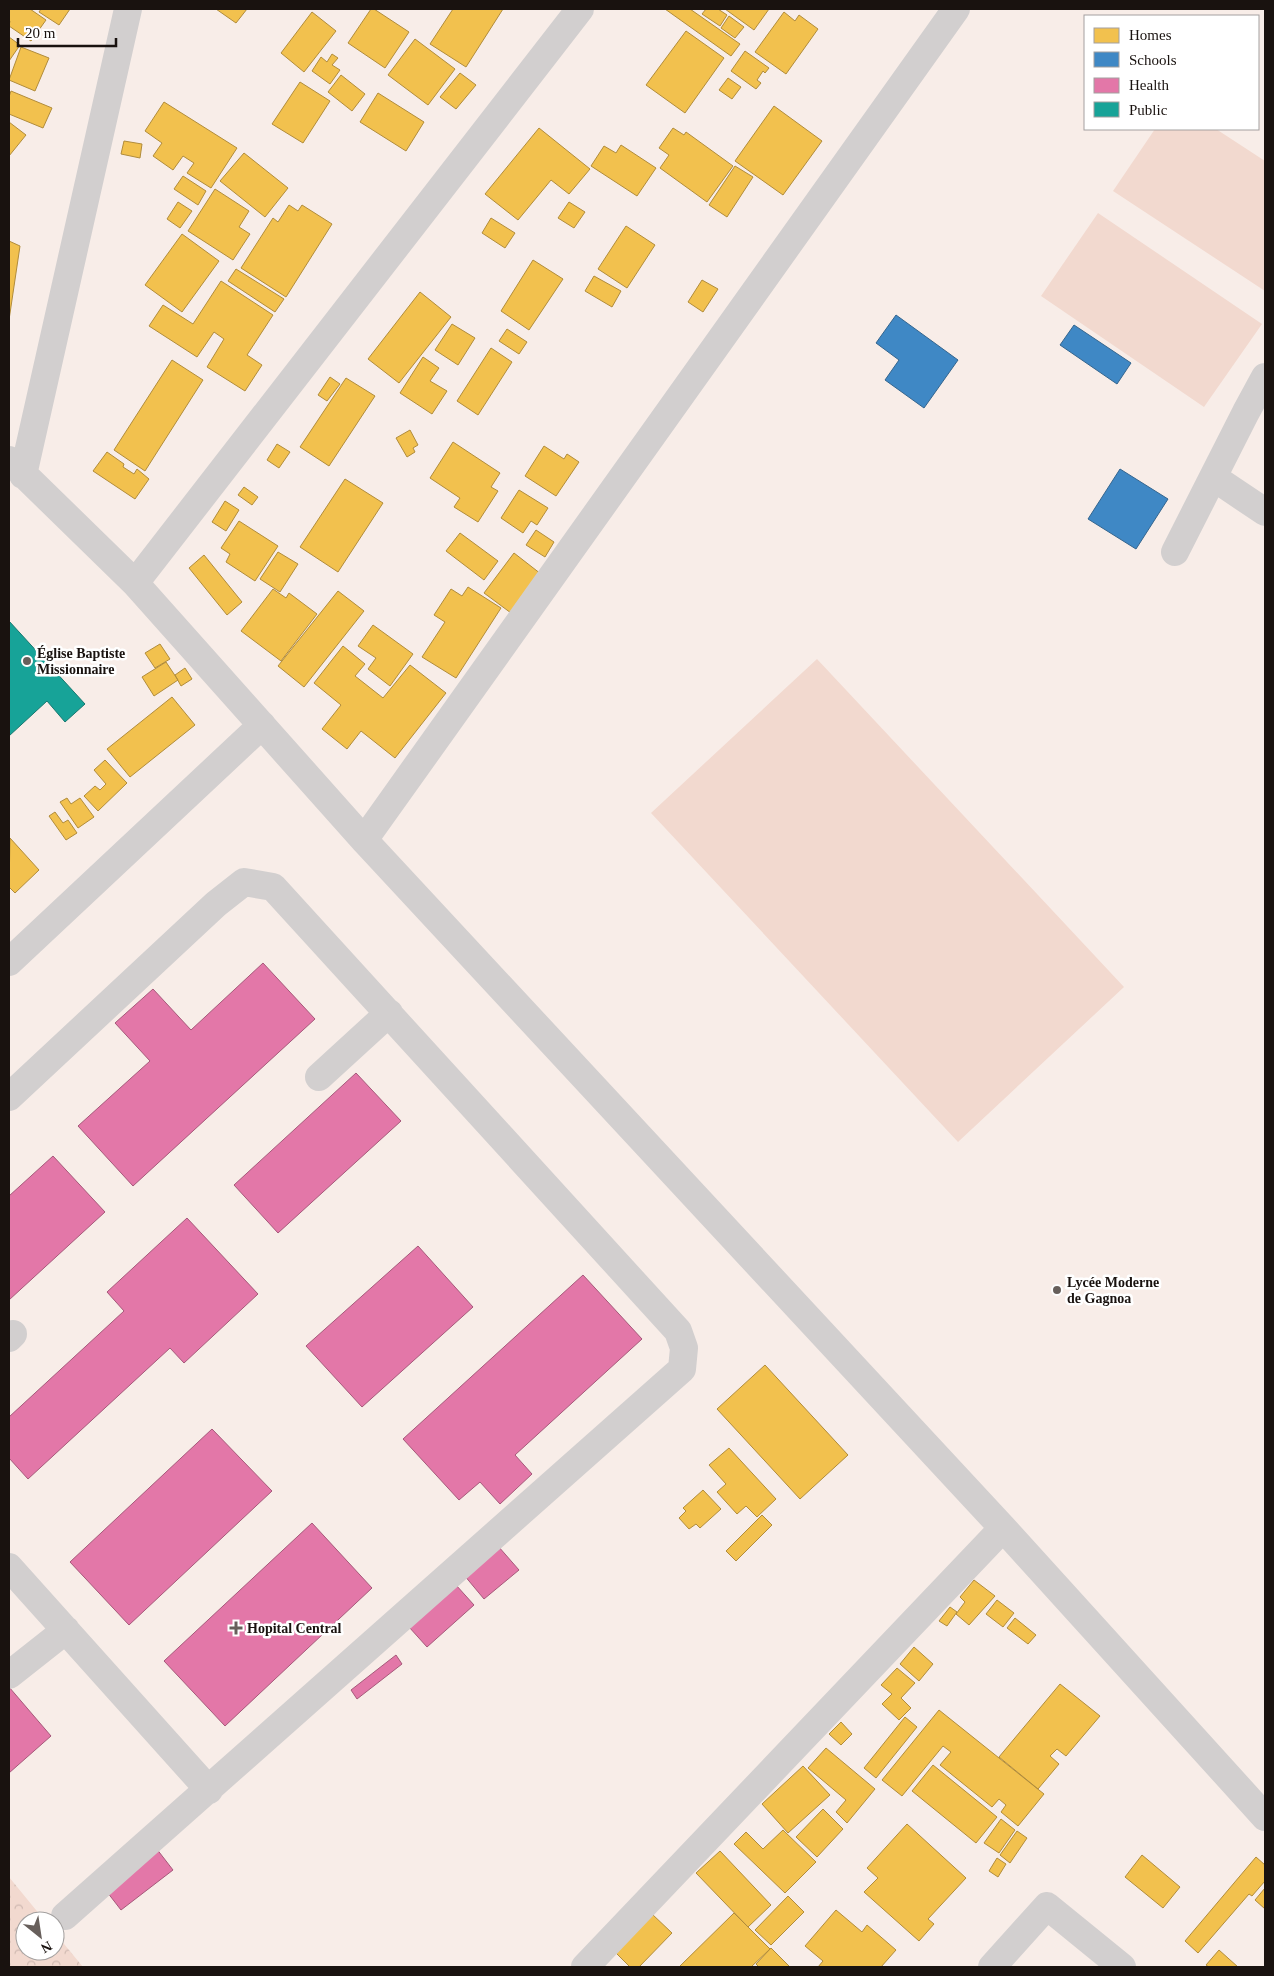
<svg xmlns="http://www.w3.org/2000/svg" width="1274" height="1976" viewBox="0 0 1274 1976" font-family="'Times New Roman',serif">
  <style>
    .green { fill: #f2d9cf }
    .forest { fill: url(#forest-crowns) }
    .homes { fill: #f2c14e; stroke: #b18c3b }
    .schools { fill: #3f88c5; stroke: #34658e }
    .health { fill: #e377a8; stroke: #a6597a }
    .public { fill: #17a398; stroke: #18786f }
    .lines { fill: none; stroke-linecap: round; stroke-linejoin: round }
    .minor { stroke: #d2cfcf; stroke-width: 28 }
    .poi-dot { fill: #675f5b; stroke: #fff; stroke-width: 2 }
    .labels { text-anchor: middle; stroke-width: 5; stroke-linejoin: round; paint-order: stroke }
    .poi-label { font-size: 14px; font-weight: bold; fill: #19120f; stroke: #fff; text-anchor: start }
  </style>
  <defs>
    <pattern id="forest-crowns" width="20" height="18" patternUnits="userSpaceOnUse" patternTransform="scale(1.25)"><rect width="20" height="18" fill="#f2d9cf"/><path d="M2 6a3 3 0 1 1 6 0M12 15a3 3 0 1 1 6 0" fill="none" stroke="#cfb9b1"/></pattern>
  </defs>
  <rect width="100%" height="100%" fill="#f8ede8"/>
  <!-- green -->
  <path class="green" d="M1155 129H1216L1265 161V291L1113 191Z
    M1098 213 1262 324 1204 407 1041 296Z
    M817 659 1124 987 958 1142 651 813Z"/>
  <!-- forest -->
  <path class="forest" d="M9 1877 45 1921H25V1951H55V1933L83 1967H9Z"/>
  <!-- homes -->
  <path class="homes" d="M9 9H30L46 20 31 41 9 26 10 21 9 20Z
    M41 9H70L59 25 39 12Z
    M216 9H247L236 23Z
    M371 9H374L409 32 385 68 348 43Z
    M453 9H503L466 67 430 44Z
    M665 9H690L740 44 731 56Z
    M706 9H718L727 15 720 26 702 14Z
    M725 9H769L754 30Z
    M312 12 336 31 304 72 281 53Z
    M784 12 795 21 799 15 818 29 786 74 755 52Z
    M729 16 744 27 735 38 721 28Z
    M686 31 724 58 685 113 646 85Z
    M9 37 20 45 9 61Z
    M415 39 455 69 428 105 388 75Z
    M21 47 49 58 35 91 9 80Z
    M745 51 769 68 765 73 763 71 757 80 761 83 756 89 731 71Z
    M332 54 338 58 332 65 340 70 330 84 312 71 321 57 327 62Z
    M460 73 476 85 456 109 440 97Z
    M341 75 365 94 352 111 328 92Z
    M728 78 741 87 732 99 719 90Z
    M300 82 330 101 303 143 272 124Z
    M11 91 52 108 43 128 9 114V97Z
    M378 93 424 122 406 151 360 122Z
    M164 102 237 148 211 188 187 173 194 163 183 156 173 170 153 156 162 143 145 131Z
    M774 106 822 141 783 195 735 161Z
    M9 122 26 135 9 156Z
    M539 128 590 169 569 194 551 180 518 220 485 194Z
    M673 128 684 135 686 132 733 166 707 202 660 168 669 155 659 148Z
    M124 141 142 144 140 158 121 154Z
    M621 145 656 168 637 196 591 166 604 146 616 153Z
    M244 153 288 188 265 217 220 181Z
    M735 166 753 177 727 217 709 205Z
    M183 176 206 191 198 205 174 189Z
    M215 189 249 211 239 227 250 234 233 260 188 231Z
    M178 202 192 211 180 228 167 219Z
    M569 202 585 212 574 228 558 218Z
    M289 205 298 211 302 205 332 224 286 297 241 268 273 218 278 222Z
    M491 218 515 233 505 248 482 233Z
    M626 226 655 245 627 288 598 269Z
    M182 234 219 261 182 312 145 285Z
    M9 241 20 246 9 320Z
    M533 260 563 279 529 330 501 311Z
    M236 269 284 299 275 312 228 281Z
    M594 276 621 291 612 307 585 291Z
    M702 280 718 289 703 312 688 302Z
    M221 281 273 315 247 355 262 365 245 391 207 367 224 339 214 332 197 357 149 326 163 305 193 324Z
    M420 292 451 317 399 383 368 359Z
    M452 324 475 338 458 365 435 350Z
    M507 329 527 342 519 354 499 341Z
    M491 348 512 362 478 415 457 401Z
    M423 357 439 368 430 381 447 391 432 414 400 393Z
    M172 360 203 380 145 471 114 450Z
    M330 377 340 384 327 401 318 395Z
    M346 378 375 396 329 466 300 447Z
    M410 430 418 445 413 448 415 452 407 457 396 438Z
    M453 442 500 473 491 487 498 491 478 522 454 507 460 498 430 478Z
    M277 444 290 452 279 468 267 460Z
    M544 446 564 459 567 454 579 462 556 496 525 476Z
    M107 452 124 464 123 467 134 474 137 469 149 479 135 499 93 471Z
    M345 479 383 503 338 572 300 547Z
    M244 487 258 497 252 505 238 495Z
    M519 490 548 508 537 525 531 521 523 533 501 518Z
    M225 501 239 510 226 531 212 522Z
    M239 521 278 546 255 581 226 562 230 554 221 548Z
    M536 530 554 542 545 557 526 545Z
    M460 533 498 561 484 580 446 551Z
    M278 552 298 564 280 592 260 579Z
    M514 553 541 574 511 613 484 593Z
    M204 555 242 602 227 615 189 568Z
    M468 587 501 608 456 678 422 657 445 622 434 615 451 589 462 596Z
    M273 589 286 598 289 593 317 614 281 661 241 631Z
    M338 591 364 611 304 687 278 666Z
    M373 625 413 654 390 686 368 669 376 658 358 646Z
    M160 644 170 659 155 668 145 653Z
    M343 646 365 664 355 676 383 698 410 665 446 693 395 758 361 731 347 749 322 729 341 705 314 683Z
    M166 662 178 680 154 696 142 677Z
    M185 668 192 679 181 686 175 675Z
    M172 697 195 725 130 777 107 749Z
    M105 760 127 783 98 811 84 796 95 786 100 790 106 784 94 770Z
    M67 798 71 804 80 798 94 817 78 828 60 802Z
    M55 812 63 823 68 820 77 833 66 840 49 816Z
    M10 838 39 870 15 893 9 887Z
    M765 1365 848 1455 800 1499 717 1409Z
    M729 1448 776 1499 757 1517 746 1506 737 1514 717 1492 726 1484 709 1465Z
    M703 1490 721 1509 700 1528 696 1524 689 1529 679 1518 686 1511 683 1508Z
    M762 1515 772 1525 736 1561 726 1551Z
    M974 1580 995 1596 969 1625 956 1614 965 1602 960 1597Z
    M997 1600 1014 1613 1003 1627 986 1614Z
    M950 1607 957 1612 947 1626 939 1621Z
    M1015 1618 1036 1635 1028 1644 1007 1628Z
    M914 1647 933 1664 919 1681 900 1664Z
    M897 1668 915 1683 901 1698 911 1708 899 1720 882 1704 892 1694 881 1685Z
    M1060 1684 1100 1716 1066 1756 1057 1749 1050 1756 1059 1764 1038 1789 999 1757Z
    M939 1710 1044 1794 1018 1826 1001 1812 1006 1805 999 1799 992 1807 940 1765 951 1752 943 1746 902 1796 882 1780Z
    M905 1717 917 1727 876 1778 864 1768Z
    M841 1722 852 1734 841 1745 829 1734Z
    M826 1748 875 1789 847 1823 836 1812 846 1800 808 1768Z
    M933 1765 997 1817 976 1843 912 1791Z
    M803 1766 830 1795 788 1833 762 1804Z
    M823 1809 843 1829 817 1857 796 1837Z
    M1001 1819 1015 1830 999 1853 984 1843Z
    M907 1824 966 1878 928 1919 934 1924 919 1941 864 1892 878 1878 867 1868Z
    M783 1830 816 1862 785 1893 734 1844 746 1832 763 1849Z
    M1017 1831 1027 1838 1010 1863 1000 1855Z
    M720 1851 771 1905 748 1927 696 1873Z
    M1142 1855 1180 1887 1163 1908 1125 1877Z
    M1256 1857 1265 1865V1881L1252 1896 1249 1894 1198 1953 1185 1941Z
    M997 1858 1006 1864 998 1877 989 1871Z
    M1265 1888V1909L1255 1900Z
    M788 1896 804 1912 771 1945 755 1930Z
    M836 1910 862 1932 867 1925 896 1950 881 1967H818L823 1961 805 1946Z
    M734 1913 770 1949 751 1967H679Z
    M652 1914 672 1933 639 1967H630L615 1952Z
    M771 1948 790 1967H759L756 1964Z
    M1219 1950 1238 1967H1209L1206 1965Z"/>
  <!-- schools -->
  <path class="schools" d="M896 315 958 360 924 408 885 380 899 360 876 343Z
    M1074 325 1131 363 1117 384 1060 345Z
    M1120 469 1168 499 1136 549 1088 519Z"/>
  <!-- health -->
  <path class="health" d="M263 963 315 1019 133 1186 78 1126 150 1061 115 1023 153 989 191 1030Z
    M356 1073 401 1121 278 1233 234 1185Z
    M53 1156 105 1212 9 1300V1196Z
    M187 1218 258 1294 184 1363 170 1348 28 1479 9 1458V1417L124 1311 107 1292Z
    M418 1246 473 1307 362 1407 306 1346Z
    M583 1275 642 1339 515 1455 532 1474 500 1504 480 1482 459 1500 403 1439Z
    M212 1429 272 1491 129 1625 70 1562Z
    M312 1523 372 1588 225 1726 164 1661Z
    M498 1546 519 1570 484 1599 464 1575Z
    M456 1585 474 1605 427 1647 409 1627Z
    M396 1655 402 1664 357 1699 351 1690Z
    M9 1687 51 1736 9 1773Z
    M156 1848 173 1870 121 1910 104 1888Z"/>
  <!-- public -->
  <path class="public" d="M9 621 85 704 65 722 47 701 9 736Z"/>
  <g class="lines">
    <!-- minor -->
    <path class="minor" d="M9 460 135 583 364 840 1003 1528 1265 1817
      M23 475 128 9
      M1213 477 1265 512
      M1175 552 1246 412 1265 377
      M135 583 580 9
      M364 840 956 9
      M9 962 262 725
      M319 1077 389 1013
      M9 1097 216 904 244 882 273 887 678 1331 684 1348 682 1369 65 1916
      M9 1338 13 1334
      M9 1567 209 1790
      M9 1675 66 1630
      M585 1967 1003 1528
      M992 1967 1047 1906 1122 1967"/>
  </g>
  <!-- markers -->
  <g class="poi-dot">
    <circle cx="27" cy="661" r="5"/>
    <circle cx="1057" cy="1290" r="5"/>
    <path d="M233.5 1620.5h5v5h5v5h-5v5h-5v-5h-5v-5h5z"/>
  </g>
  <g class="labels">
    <!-- poi labels -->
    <g class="poi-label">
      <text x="37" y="658">Église Baptiste<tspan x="37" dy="16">Missionnaire</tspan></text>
      <text x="1067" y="1287">Lycée Moderne<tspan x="1067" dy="16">de Gagnoa</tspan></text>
      <text x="247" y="1633">Hopital Central</text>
    </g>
  </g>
  <!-- border -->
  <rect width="1274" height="1976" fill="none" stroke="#19120f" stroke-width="20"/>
  <!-- legend -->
  <rect x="1084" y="15" width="175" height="115" fill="#ffffff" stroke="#a3a09f"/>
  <rect x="1094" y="28" width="25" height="15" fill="#f2c14e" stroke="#a3a09f"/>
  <text x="1129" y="40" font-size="15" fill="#19120f">Homes</text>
  <rect x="1094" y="52" width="25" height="15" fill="#3f88c5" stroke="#a3a09f"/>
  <text x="1129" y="65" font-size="15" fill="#19120f">Schools</text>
  <rect x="1094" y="78" width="25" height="15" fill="#e377a8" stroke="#a3a09f"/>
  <text x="1129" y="90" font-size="15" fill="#19120f">Health</text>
  <rect x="1094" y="102" width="25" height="15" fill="#17a398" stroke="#a3a09f"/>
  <text x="1129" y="115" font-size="15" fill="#19120f">Public</text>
  <!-- north arrow -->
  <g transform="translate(40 1936) rotate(150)"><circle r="24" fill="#ffffff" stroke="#a3a09f"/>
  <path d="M0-4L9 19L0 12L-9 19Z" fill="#675f5b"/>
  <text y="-8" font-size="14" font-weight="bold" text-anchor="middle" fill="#19120f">N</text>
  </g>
  <!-- scale -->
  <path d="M18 38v8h98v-8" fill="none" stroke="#19120f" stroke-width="2.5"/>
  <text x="25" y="38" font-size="15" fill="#19120f" stroke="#ffffff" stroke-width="4" paint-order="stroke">20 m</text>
</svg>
